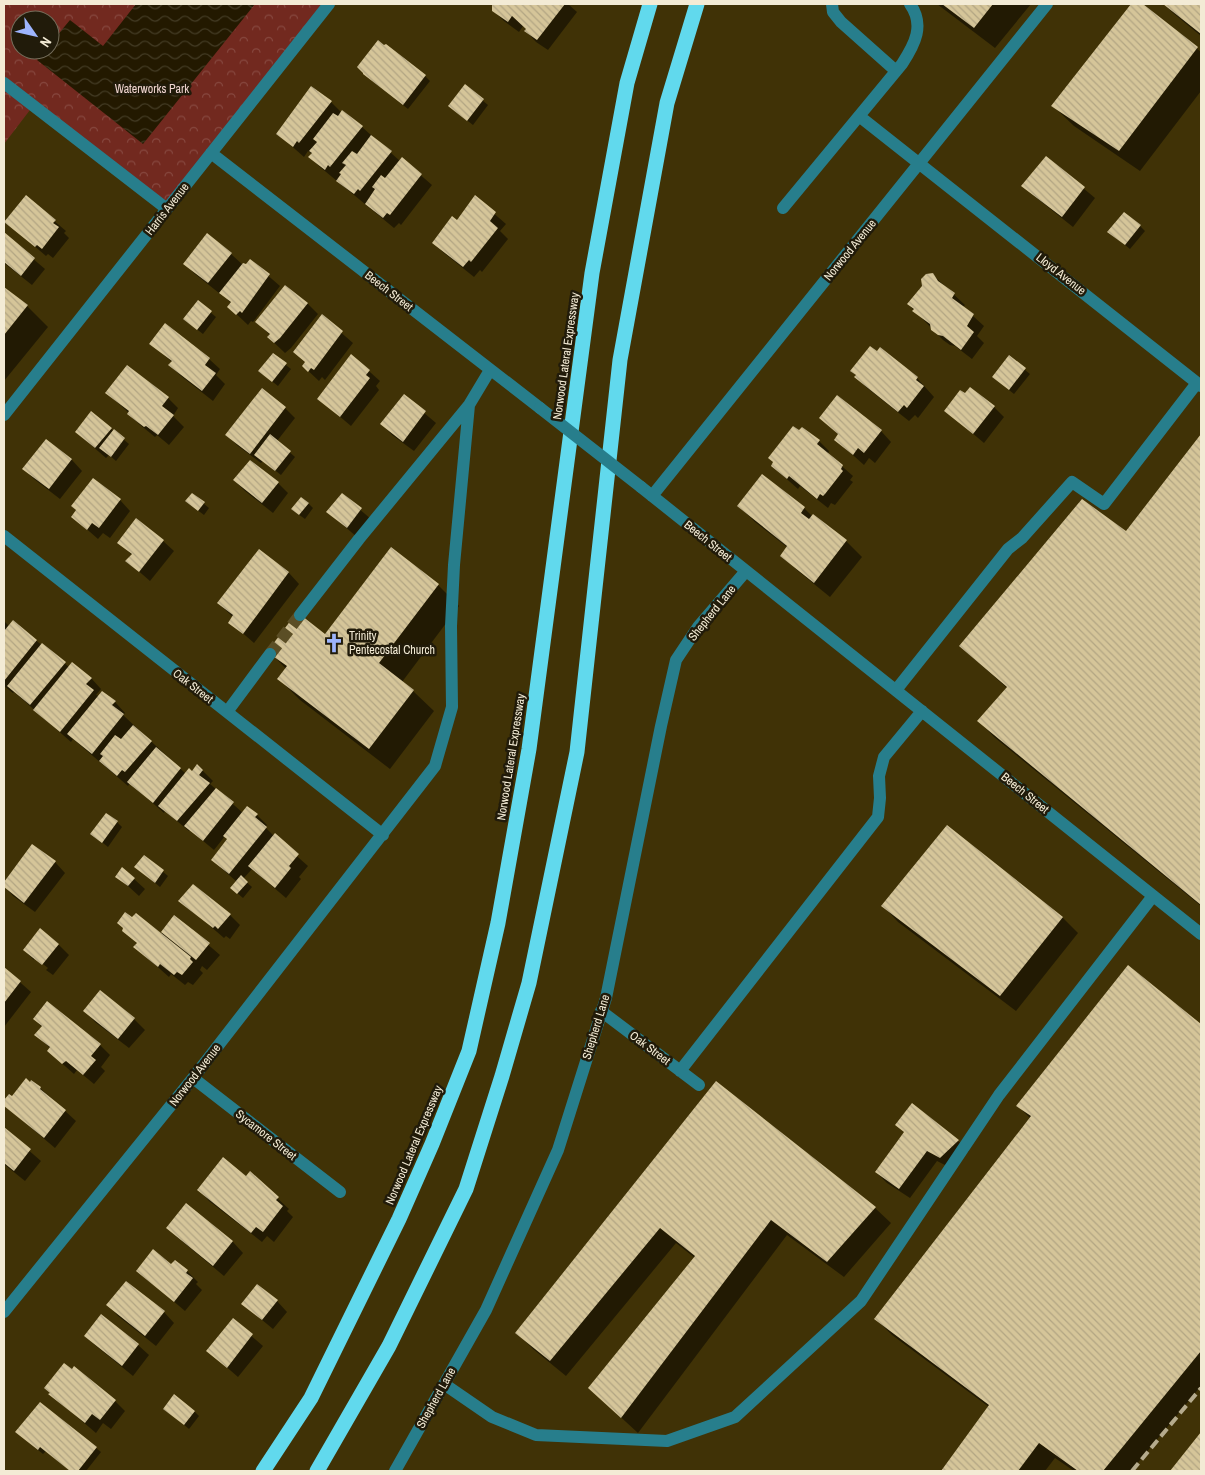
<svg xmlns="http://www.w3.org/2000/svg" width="1205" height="1475" viewBox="0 0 1205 1475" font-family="'Archivo Narrow',sans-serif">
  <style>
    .forest { fill: url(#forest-crowns); fill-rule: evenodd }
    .water { fill: url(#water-waves) }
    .shadow { fill: #0007 }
    .building { fill: url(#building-back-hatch) }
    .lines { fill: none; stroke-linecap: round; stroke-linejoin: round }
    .minor-tunnel { stroke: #5b4e25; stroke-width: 12; stroke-dasharray: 12 6; stroke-linecap: butt }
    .minor { stroke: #277e8c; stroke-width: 12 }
    .highway { stroke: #61d9ed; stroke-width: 15 }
    .rail { stroke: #b5ab8d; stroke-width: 4; stroke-dasharray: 10 5; stroke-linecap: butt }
    .minor-bridge { stroke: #277e8c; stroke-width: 12 }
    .labels { text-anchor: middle; stroke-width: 5; stroke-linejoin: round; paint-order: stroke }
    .park-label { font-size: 12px; fill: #f0d5d0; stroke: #211b0a }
    .street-label { font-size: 12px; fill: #f3ebd5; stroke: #211b0a }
    .poi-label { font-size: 12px; fill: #f3ebd5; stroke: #211b0a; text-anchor: start }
  </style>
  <defs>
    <pattern id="forest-crowns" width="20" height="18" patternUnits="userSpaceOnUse" patternTransform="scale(1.25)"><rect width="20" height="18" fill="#72291f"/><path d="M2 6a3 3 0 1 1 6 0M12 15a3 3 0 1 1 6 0" fill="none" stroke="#87483f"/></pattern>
    <pattern id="water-waves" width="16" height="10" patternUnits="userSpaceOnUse" patternTransform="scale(1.25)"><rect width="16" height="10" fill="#231900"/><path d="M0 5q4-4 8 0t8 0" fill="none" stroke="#433b24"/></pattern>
    <pattern id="building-back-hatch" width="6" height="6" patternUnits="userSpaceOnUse" patternTransform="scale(1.25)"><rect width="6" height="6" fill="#d5c599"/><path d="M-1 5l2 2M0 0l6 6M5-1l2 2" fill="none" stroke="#b2a583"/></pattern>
  </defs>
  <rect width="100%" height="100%" fill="#403206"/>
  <!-- forest -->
  <path class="forest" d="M4 4H329L167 209 33 106 4 144ZM20 20H50V50H20Z"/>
  <!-- water -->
  <path class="water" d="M136 4H255L143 144 37 60 45 50H50V44L70 20 103 46Z"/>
  <!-- shadow -->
  <path class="shadow" d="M494 4H568L577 12 548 50 536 42 526 31 527 30 523 26 519 32 504 21 493 10 492 6Z
    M937 4H1031L995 48Z
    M1132 4H1141L1201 52V91L1140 171 1074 126 1053 106Z
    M1164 4H1201V36L1173 13Z
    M425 76 430 81 408 109 369 78Z
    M465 86 488 105 473 125 455 111Z
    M331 102 342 113 362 127 400 161 402 159 432 185 401 225 399 223 394 228 320 167 310 157 312 154 308 151 304 157 278 134Z
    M1046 157 1095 198 1073 227 1034 196 1023 186Z
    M26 197 66 231 64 233 69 238 53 258 48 254 46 256 6 222Z
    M475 197 506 224 500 231 508 239 482 272 480 270 474 277 444 253 433 243 457 222Z
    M1140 226 1145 231 1130 249 1109 232Z
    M4 234 45 269 32 285 4 263Z
    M231 254 243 265 246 266 250 260 280 286 253 322 251 321 248 325 229 307 232 304 220 292 219 293 195 274 185 264Z
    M933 275 965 305 963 307 984 326 977 336 984 343 972 359 955 346 950 345 943 340 908 304Z
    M285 287 308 304 318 314 291 348 285 353 268 337 270 335 257 322Z
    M4 289 27 306 48 327 4 381Z
    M198 302 216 317 203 334 190 324Z
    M322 316 353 343 325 380 322 377 319 381 303 366 306 363 294 352Z
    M151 344 209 359 220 369 216 375 225 384 213 401 181 376 170 365 172 362Z
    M273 355 291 369 278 386 265 376Z
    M352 356 380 381 376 386 379 390 351 426 319 399Z
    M1009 357 1030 374 1014 394 999 382Z
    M856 377 917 378 934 397 918 418 915 415 909 421 867 388Z
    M107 393 168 398 178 408 173 416 184 427 169 445 157 435 155 437 139 424 129 413Z
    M404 396 436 423 414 451 392 435 382 424Z
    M994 407 1004 417 984 443 945 410Z
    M285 408 295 418 277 441 295 457 281 475 263 461 261 463 238 446 227 435Z
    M821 418 881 431 891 442 875 463 869 458 864 465 836 440 839 435Z
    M111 429 129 444 116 461 109 455 106 458 76 432Z
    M1201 436V906L994 737 979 721 1007 688 960 646 1126 533Z
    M46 440 72 460 82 471 60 499 34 479 24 469Z
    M819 441 829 451 828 454 853 476 850 480 853 482 835 505 831 503 828 508 800 486 798 489 772 466Z
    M234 480 278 483 288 493 273 513 245 491Z
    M192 494 209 508 204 515 192 506Z
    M342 494 372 520 358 538 328 512Z
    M120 500 130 511 110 538 103 533 98 539 73 517Z
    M308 503 313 508 305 519 298 514Z
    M739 506 804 508 813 517 846 541 862 557 830 597 798 571 782 556 788 548 755 522Z
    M163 541 174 551 150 581 127 561 132 555 119 542Z
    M391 549 438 585 459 606 402 682 413 691 434 711 390 769 300 700 279 679 286 669 269 651 325 636Z
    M259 550 289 573 299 584 254 643 230 622 233 617 218 603Z
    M4 621 9 626 13 622 69 667 91 678 101 689 96 695 115 702 125 713 123 715 186 774 202 770 213 781 210 784 243 813 257 815 267 825 265 827 274 836 308 866 299 877 301 879 286 898 252 869 243 879 252 887 243 898 237 893V882L212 860 229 839 225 836 214 850 190 830 189 831 165 811 164 813 130 783 128 786 73 739 71 742 14 692 13 693 4 686Z
    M117 822 122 827 108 847 92 834Z
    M33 846 55 862 65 873 35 912 13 896 4 886V884Z
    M144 856 168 876 160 887 136 867Z
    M117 876 134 879 145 889 139 896Z
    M180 900 230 915 240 925 230 939 226 936 224 938Z
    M883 906 1062 917 1078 933 1016 1011 898 922Z
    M175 916 220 955 207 970 202 966 200 970 203 973 193 985 188 982 185 985 171 974 169 977 135 947 138 944 123 930 161 935Z
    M59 945 69 955 53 975 46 970 48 968 34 957V960L24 950Z
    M1129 967 1201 1026V1386L1131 1471H1074L1055 1458 1045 1471H943L989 1407 892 1335 876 1319 1031 1119 1018 1106Z
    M4 968 31 992 4 1027Z
    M100 992 134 1019 145 1030 129 1048 95 1022 85 1011Z
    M35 1019 100 1045 110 1055 101 1067 105 1071 94 1084 77 1070 74 1074 48 1051 50 1048 36 1034 42 1027Z
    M716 1083 875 1208 891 1223 844 1277 787 1235 638 1433 589 1388 695 1258 676 1243 566 1376 533 1349 517 1333Z
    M40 1088 76 1121 55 1148 4 1105V1102L9 1095 12 1097Z
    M897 1125 958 1141 969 1151 951 1168 937 1161 910 1198 887 1183 876 1172 905 1133Z
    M4 1129 41 1161 25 1181 5 1165 4 1167Z
    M250 1173 289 1209 287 1211 293 1217 274 1242 267 1236 262 1242 209 1201 199 1190 246 1178Z
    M186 1205 233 1242 243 1253 224 1276 178 1238 167 1228Z
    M171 1266 187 1271 198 1282 196 1284 202 1290 185 1311 138 1271Z
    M277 1301 287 1312 273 1329 243 1304Z
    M108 1305 164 1312 174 1323 156 1346 118 1316Z
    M102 1315 138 1345 149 1355 133 1376 96 1346 85 1336Z
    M233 1320 263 1346 238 1377 208 1351Z
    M50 1394 115 1401 125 1411 111 1429 103 1423 96 1433Z
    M194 1411 199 1416 189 1429 170 1413Z
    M1201 1434V1471H1171Z
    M22 1437 96 1448 101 1452 86 1471H71L46 1451 43 1454Z"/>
  <!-- building -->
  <path class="building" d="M492 4H565L537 40 524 31 526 29 512 16 508 22 492 11Z
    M942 4H993L974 28Z
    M1131 4H1143L1198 47 1119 151 1051 106Z
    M1163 4H1201V34Z
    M378 40 384 45 386 44 426 75 403 105 363 74V73L357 67Z
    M465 84 484 99 467 121 448 106Z
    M311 86 332 101 299 143 297 141 293 147 276 134Z
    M342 110 363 126 330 167 328 165 325 170 308 157 312 153 309 151 317 142 313 139 333 113 338 116Z
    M371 135 392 151 360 191 358 189 354 194 336 181 341 174 339 173 346 165 342 163 352 151 357 154Z
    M1046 156 1085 187 1062 217 1021 186Z
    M402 157 422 174 390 215 387 213 383 218 365 204 375 189 372 187 381 175 385 178Z
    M26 195 56 220 53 223 59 227 42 249 37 245 35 247 4 222Z
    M475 195 496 212 490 221 498 228 471 262 469 260 463 267 432 243 452 216 457 220Z
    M1124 212 1141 225 1125 245 1107 232Z
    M4 232 35 258 21 276 4 262Z
    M207 233 232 253 208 283 183 264Z
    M250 259 270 274 242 313 240 311 236 315 227 307 231 302 219 293 243 263 246 264Z
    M933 273 938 281 955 293 952 298 974 314 967 326 974 332 961 350 943 336 938 335 931 330 930 324 912 311 914 309 907 304 922 286 921 279 926 274Z
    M285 285 308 303 280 338 274 343 267 337 270 334 255 322Z
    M4 287 28 305 4 335Z
    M198 300 212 311 197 330 183 319Z
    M322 314 343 331 314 370 311 368 308 372 302 366 305 362 293 352Z
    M165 323 210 358 205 365 216 373 202 391 168 365 172 361 149 344Z
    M870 346 877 351 880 347 918 377 916 380 924 386 907 408 904 405 898 412 854 377 856 375 850 371Z
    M273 353 287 363 272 382 258 371Z
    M351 354 370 370 366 375 370 378 340 417 317 399Z
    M1009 355 1026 368 1009 390 992 377Z
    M127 365 169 397 162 406 174 415 158 435 146 426 144 427 127 414 129 411 105 393Z
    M970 387 995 406 973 434 944 411 960 390 965 393Z
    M262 388 286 407 250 454 225 435Z
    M404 394 426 411 403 442 380 424Z
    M837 395 882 430 864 453 858 448 853 455 834 440 838 434 819 418Z
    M91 411 112 428 95 448 75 432Z
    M793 426 799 430 802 427 820 440 817 444 843 465 841 469 843 471 825 494 823 496 820 494 817 499 789 476 787 479 771 466 773 462 768 458Z
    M114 429 125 438 111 457 99 448Z
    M270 434 291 451 275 471 254 455Z
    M1201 434V905L977 721 1007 687 959 646 1082 499 1126 531Z
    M46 439 72 459 49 489 22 469Z
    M250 460 279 482 262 503 233 480Z
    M762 474 805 507 801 513 809 519 813 514 847 540 814 583 780 556 787 546 737 506Z
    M93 478 121 499 99 528 92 523 87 530 71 517 76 510 71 506Z
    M192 493 205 502 198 511 185 501Z
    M342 493 362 508 347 528 326 512Z
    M301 497 309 503 299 515 291 509Z
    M136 518 164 540 139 572 125 561 132 554 117 543Z
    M391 547 439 584 379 663 414 690 369 749 277 679 287 666 267 652 297 612 325 634Z
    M259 549 289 572 243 634 228 623 233 615 217 603Z
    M13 620 37 640 4 681V631Z
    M42 643 66 662 30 705 7 686Z
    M72 662 92 678 86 684 94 690 60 732 33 710Z
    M102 691 116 701 112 705 124 714 92 754 67 734Z
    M133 725 152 741 125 772 122 770 117 776 99 761 103 756 100 754 115 735 121 739Z
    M156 747 181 768 153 803 127 782Z
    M197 764 203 770 199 775 210 783 177 821 158 806 189 768 192 771Z
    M216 788 234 802 203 841 184 826Z
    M247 806 258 814 255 817 267 827 229 874 211 860 227 839 223 836Z
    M106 813 118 821 102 843 90 834Z
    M947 825 1063 917 1000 996 881 906Z
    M275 833 299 854 289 866 291 868 275 888 248 866Z
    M32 844 56 861 24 903 4 887V882Z
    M144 855 164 870 155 883 134 867Z
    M122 867 135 878 128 886 115 877Z
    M241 875 248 882 237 894 230 888Z
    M193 884 231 914 218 929 215 926 213 928 178 901Z
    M125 912 132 917 136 913 191 957 190 959 193 962 182 975 177 972 174 975 160 964 158 967 133 947 137 943 122 931 123 928 117 923Z
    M174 915 210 943 196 960 161 932Z
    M40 928 59 944 42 965 23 950Z
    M1128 965 1201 1024V1351L1103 1471H1078L1039 1443 1018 1471H941L989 1405 874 1319 1031 1116 1016 1106Z
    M4 967 21 981 4 1003Z
    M100 990 135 1018 118 1039 83 1011Z
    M47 1001 101 1044 91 1056 96 1060 83 1075 66 1061 62 1064 47 1051 50 1047 34 1035 42 1026 33 1019Z
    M26 1078 30 1082 31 1080 41 1087 40 1089 66 1110 44 1138 4 1106V1100L9 1094 12 1096Z
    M716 1081 876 1207 827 1262 771 1220 621 1418 588 1388 695 1256 660 1228 550 1361 515 1333Z
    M912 1103 959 1140 940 1158 927 1151 899 1189 875 1172 904 1132 895 1125Z
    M4 1127 31 1149 14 1171 4 1163Z
    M223 1157 246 1176 250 1171 279 1197 276 1200 283 1206 263 1232 256 1227 251 1233 197 1190Z
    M186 1203 233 1241 213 1266 166 1228Z
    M153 1249 171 1264 175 1260 188 1270 186 1273 193 1278 174 1302 136 1271Z
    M126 1281 165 1311 145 1336 106 1305Z
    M257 1284 278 1300 262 1320 241 1304Z
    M101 1314 139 1344 122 1366 84 1336Z
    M233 1318 253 1334 227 1368 206 1351Z
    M64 1363 72 1369 74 1366 116 1400 100 1420 92 1414 85 1423 48 1394 50 1393 44 1388Z
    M174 1394 195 1411 184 1425 163 1409Z
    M40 1402 97 1447 78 1471H70L40 1447 38 1450 15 1432Z
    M1201 1432V1471H1170Z"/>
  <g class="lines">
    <!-- minor-tunnel -->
    <path class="minor-tunnel" d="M270 654 300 615"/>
    <!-- minor -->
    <path class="minor" d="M832 4 833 12 841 22 896 71
      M4 83 167 209
      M859 116 1201 386
      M211 153 540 408
      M783 208 902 64C915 44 925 25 910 4
      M4 415 329 4
      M641 487 1201 934
      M652 496 1047 4
      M4 536 383 835
      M300 615 359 539 469 405
      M896 690 1008 549 1022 538 1072 482 1104 504 1197 383
      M227 712 270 654
      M601 1011 699 1085
      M680 1071 878 817 880 798 879 776 884 757 922 711
      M193 1078 340 1192
      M4 1312 193 1078 435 766 452 707 451 626 454 565 469 405 490 370
      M444 1384 492 1417 536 1435 667 1441 735 1417 861 1301 999 1095 1153 896
      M395 1471 486 1310 558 1150 606 998 661 726 676 660 698 627 746 571"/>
    <!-- highway -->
    <path class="highway" d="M263 1471 311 1398 399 1219 432 1144 469 1051 498 923 529 749 592 273 627 83 650 4
      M317 1471 389 1346 466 1189 502 1076 529 983 577 752 620 360 667 103 697 4"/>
    <!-- rail -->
    <path class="rail" d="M1132 1471 1201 1388"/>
    <!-- minor-bridge -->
    <path class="minor-bridge" d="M540 408 641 487"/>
  </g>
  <!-- icons -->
  <defs>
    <symbol id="church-bare" viewBox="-9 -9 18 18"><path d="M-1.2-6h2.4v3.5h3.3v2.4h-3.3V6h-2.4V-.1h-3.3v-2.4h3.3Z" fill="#9db4fd" stroke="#211b0a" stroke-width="2.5" paint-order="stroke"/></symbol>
  </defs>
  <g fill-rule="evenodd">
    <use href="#church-bare" x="320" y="629" width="28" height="28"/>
  </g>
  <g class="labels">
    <!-- park labels -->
    <g class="park-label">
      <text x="152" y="93">Waterworks Park</text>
    </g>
    <!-- street labels -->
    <g class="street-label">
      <text transform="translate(167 209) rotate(-52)" y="4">Harris Avenue</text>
      <text transform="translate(850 250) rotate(-51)" y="4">Norwood Avenue</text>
      <text transform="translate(1061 274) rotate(38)" y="4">Lloyd Avenue</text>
      <text transform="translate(389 291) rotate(38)" y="4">Beech Street</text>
      <text transform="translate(566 356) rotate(-82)" y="4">Norwood Lateral Expressway</text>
      <text transform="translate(708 541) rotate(39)" y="4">Beech Street</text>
      <text transform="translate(712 613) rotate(-51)" y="4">Shepherd Lane</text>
      <text transform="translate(193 686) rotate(38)" y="4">Oak Street</text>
      <text transform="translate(511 757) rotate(-81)" y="4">Norwood Lateral Expressway</text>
      <text transform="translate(1025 793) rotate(39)" y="4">Beech Street</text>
      <text transform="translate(596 1027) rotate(-73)" y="4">Shepherd Lane</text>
      <text transform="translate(650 1048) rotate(37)" y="4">Oak Street</text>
      <text transform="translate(195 1075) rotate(-52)" y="4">Norwood Avenue</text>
      <text transform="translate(266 1135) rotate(38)" y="4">Sycamore Street</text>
      <text transform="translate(414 1145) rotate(-67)" y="4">Norwood Lateral Expressway</text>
      <text transform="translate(436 1398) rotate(-61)" y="4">Shepherd Lane</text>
    </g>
    <!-- poi labels -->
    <g class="poi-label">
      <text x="349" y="640">Trinity<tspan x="349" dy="14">Pentecostal Church</tspan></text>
    </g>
  </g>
  <!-- border -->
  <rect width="1205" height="1475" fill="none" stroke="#f3ebd5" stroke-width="10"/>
  <!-- north arrow -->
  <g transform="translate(35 35) rotate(124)"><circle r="24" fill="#211b0a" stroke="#756e5b"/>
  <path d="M0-4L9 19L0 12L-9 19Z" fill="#9db4fd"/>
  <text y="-8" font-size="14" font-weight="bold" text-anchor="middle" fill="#f3ebd5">N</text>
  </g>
</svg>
